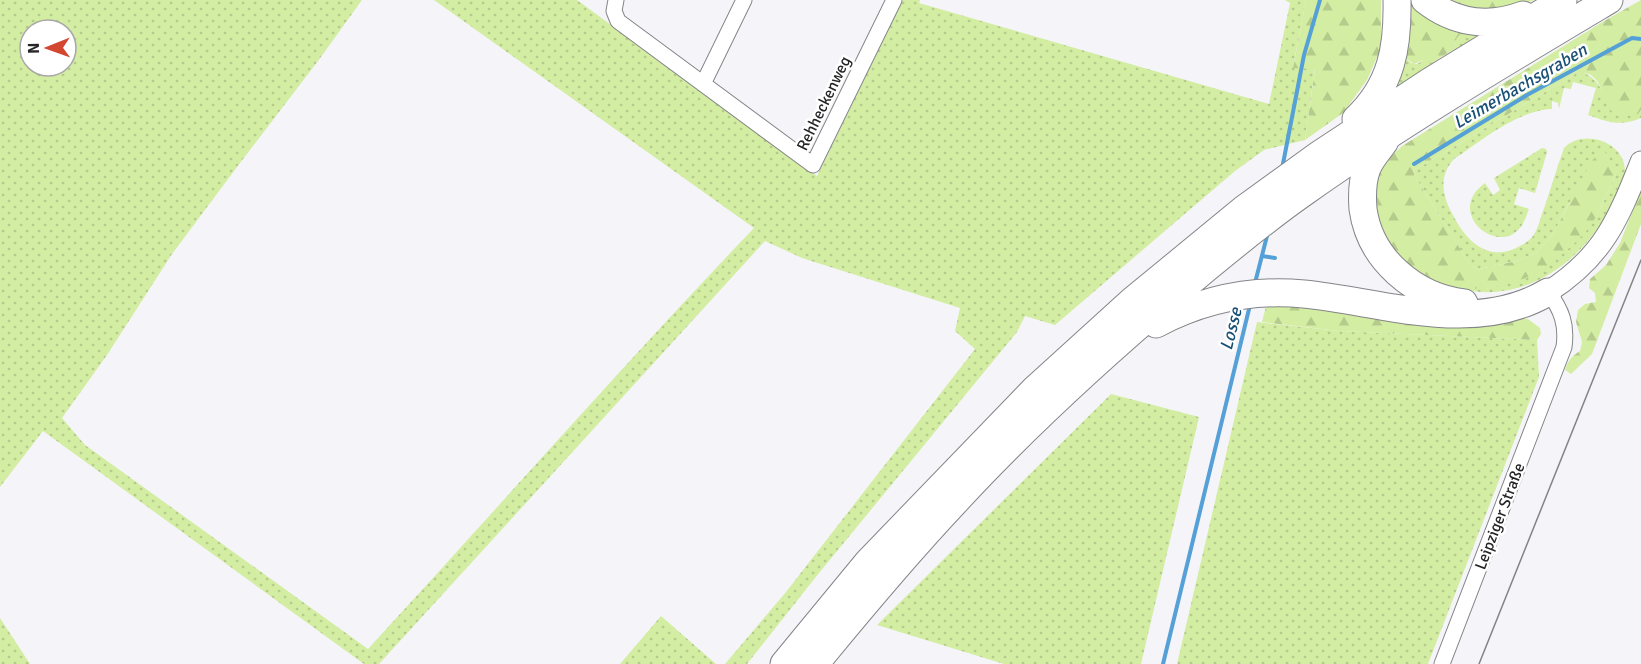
<svg xmlns="http://www.w3.org/2000/svg" width="1641" height="664" viewBox="0 0 1641 664" font-family="Signika,sans-serif">
  <style>
    .grass { fill: url(#grass-dots); fill-rule: evenodd }
    .forest { fill: url(#forest-firs) }
    .lines { fill: none; stroke-linecap: round; stroke-linejoin: round }
    .stream { stroke: #55a0d6; stroke-width: 4 }
    .street-casing { stroke: #848588; stroke-width: 17 }
    .secondary-casing { stroke: #848588; stroke-width: 23 }
    .highway-casing { stroke: #848588; stroke-width: 29 }
    .street { stroke: #fff; stroke-width: 15 }
    .secondary { stroke: #fff; stroke-width: 21 }
    .highway { stroke: #fff; stroke-width: 27 }
    .tram { stroke: #838385; stroke-width: 1.5 }
    .labels { text-anchor: middle; stroke-width: 5; stroke-linejoin: round; paint-order: stroke }
    .street-label { font-size: 16px; fill: #262627; stroke: #fff }
    .water-label { font-size: 18px; font-style: italic; fill: #195176; stroke: #fff }
  </style>
  <defs>
    <pattern id="grass-dots" width="8" height="8" patternUnits="userSpaceOnUse" patternTransform="scale(1.5)"><rect width="8" height="8" fill="#d3eda2"/><path d="M2 2h.1M6 6h.1" fill="none" stroke="#b5cb8c" stroke-width="1.8" stroke-linecap="round"/></pattern>
    <pattern id="forest-firs" width="22" height="20" patternUnits="userSpaceOnUse" patternTransform="scale(1.5)"><rect width="22" height="20" fill="#d3eda2"/><path d="M5 1l3.5 6h-7zM16 11l3.5 6h-7z" fill="#b5cb8c"/></pattern>
  </defs>
  <rect width="100%" height="100%" fill="#f5f5f9"/>
  <!-- grass -->
  <path class="grass" d="M0 0H362L318 61 240 163 172 254 107 355 62 418 85 445 368 649C497 509 622 366 754 228L434 0H577L817 176 903 0H920L919 3 1269 104 1290 3 1285 0H1306L1293 67 1315 68 1305 140 1264 150 1235 171 1055 325 1025 316 1017 332 819 573 747 664H725L786 592 975 349 955 331 960 308 802 258 765 241 379 664H364L43 431 0 487ZM30 30H66V66H30Z
    M1496 26 1379 100 1404 57 1411 63 1417 64 1424 60 1437 61 1454 49 1455 39 1459 35V27Z
    M1582 72C1598 79 1602 89 1608 105L1638 114 1641 110V118C1620 127 1608 122 1588 115L1596 88 1573 82 1571 89 1564 88 1559 109 1558 103 1552 101V109C1518 110 1481 141 1454 159 1437 178 1443 198 1455 219 1468 243 1490 262 1518 247 1524 244 1529 241 1533 236 1538 229 1539 222 1542 214 1550 192 1556 170 1564 148 1582 128 1626 141 1625 172 1625 181 1612 205 1607 214 1584 254 1543 289 1494 292 1482 293 1470 291 1458 288 1505 287 1532 281 1568 248 1575 241 1584 234 1590 225 1602 209 1609 189 1617 171L1569 203 1553 234 1536 253 1517 261 1479 269 1473 267 1469 263 1414 175 1415 170 1575 74Z
    M1542 148 1546 149 1547 152 1535 193 1519 188 1514 204 1529 209C1526 216 1524 225 1518 230 1495 254 1445 212 1485 183L1493 195 1500 190 1494 178Z
    M1257 322 1340 331 1537 340 1539 377 1428 664H1177Z
    M1111 394 1199 417 1141 664H1004L877 625Z
    M661 616 716 664H620Z
    M0 618 30 664H0Z"/>
  <!-- forest -->
  <path class="forest" d="M1306 0H1381V48L1367 80 1343 113 1305 140 1315 69 1293 68Z
    M1401 0H1417L1459 27 1461 33 1455 40 1454 49 1432 63 1424 60 1414 64 1404 57Z
    M1444 0H1534L1507 10 1488 12Z
    M1641 0V110L1638 114C1632 115 1625 118 1619 116 1599 110 1607 66 1575 74L1415 170 1414 175 1469 263 1473 267 1479 269 1517 261 1536 253 1553 234 1591 162 1601 151 1605 152 1617 171C1609 189 1602 208 1591 225 1580 241 1550 266 1532 275 1508 287 1464 294 1438 284 1424 279 1399 261 1391 248 1377 226 1368 194 1381 169 1385 160 1395 153 1402 146L1604 21Z
    M1641 190V224L1592 354 1571 374 1565 370C1568 360 1572 356 1580 351L1582 342 1576 322 1578 310 1585 304 1596 302 1595 293 1589 288 1590 279 1606 265 1620 243Z
    M1266 306 1314 307 1528 319 1540 328 1541 334 1537 340 1340 331 1262 322Z"/>
  <g class="lines">
    <!-- stream -->
    <path class="stream" d="M1414 164 1527 95 1632 38 1641 39
      M1282 169 1304 55 1320 0
      M1262 256 1275 258
      M1255 283 1268 232
      M1163 664 1250 305"/>
    <defs>
      <path id="street" d="M616 0 614 11 618 21 813 165 894 0
        M703 84 744 0
        M1442 664 1564 347C1567 325 1562 310 1548 292"/>
      <path id="secondary" d="M1548 292C1603 257 1618 220 1641 162"/>
      <path id="highway" d="M1425 0C1454 23 1488 28 1523 15
        M1356 119C1392 85 1398 47 1397 0
        M1385 141C1379 150 1371 158 1367 168 1362 181 1362 196 1363 209 1370 260 1415 297 1464 303
        M1156 324C1203 299 1252 289 1304 294 1383 302 1475 336 1548 292
        M784 664 868 562 1034 390 1132 301 1244 209 1320 154 1429 82 1563 0
        M815 664C860 609 906 554 955 502 1025 426 1101 357 1180 290 1220 257 1260 223 1303 193 1402 123 1505 62 1609 0"/>
    </defs>
    <!-- street casing -->
    <use href="#street" class="street-casing"/>
    <!-- secondary casing -->
    <use href="#secondary" class="secondary-casing"/>
    <!-- highway casing -->
    <use href="#highway" class="highway-casing"/>
    <!-- street -->
    <use href="#street" class="street"/>
    <!-- secondary -->
    <use href="#secondary" class="secondary"/>
    <!-- highway -->
    <use href="#highway" class="highway"/>
    <!-- tram -->
    <path class="tram" d="M1479 664 1641 260"/>
  </g>
  <g class="labels">
    <!-- street labels -->
    <g class="street-label">
      <text transform="translate(823 103) rotate(-64)" y="6">Rehheckenweg</text>
      <text transform="translate(1499 516) rotate(-69)" y="6">Leipziger Straße</text>
    </g>
    <!-- water labels -->
    <g class="water-label">
      <text transform="translate(1520 86) rotate(-30)" y="6">Leimerbachsgraben</text>
      <text transform="translate(1231 329) rotate(-76)" y="6">Losse</text>
    </g>
  </g>
  <!-- north arrow -->
  <g transform="translate(48 48) rotate(269)"><circle r="28" fill="#ffffff" stroke="#a8a8a9" stroke-width="1.5"/>
  <path d="M0-4.5L10 22L0 15L-10 22Z" fill="#d34731"/>
  <text y="-9" font-size="16" font-weight="bold" text-anchor="middle" fill="#262627">N</text>
  </g>
</svg>
